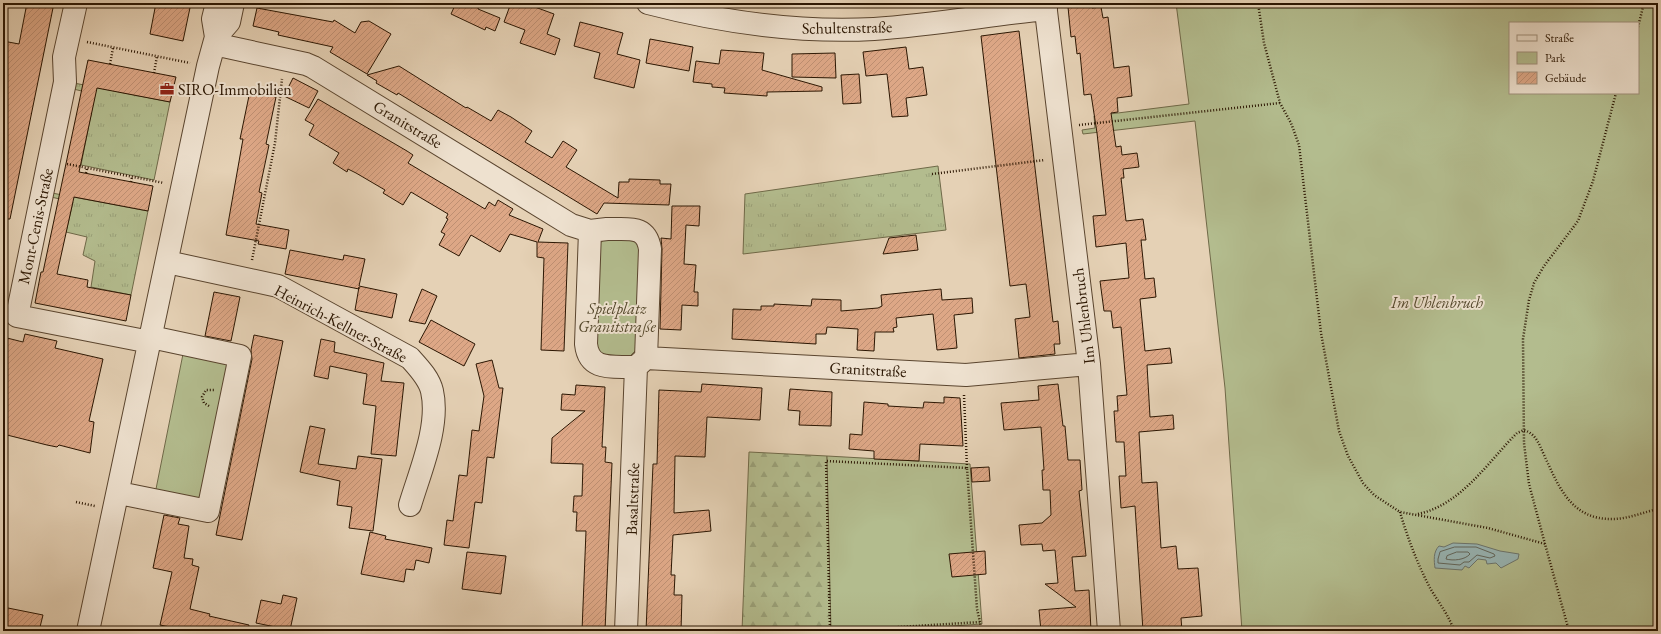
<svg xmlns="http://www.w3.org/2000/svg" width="1661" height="634" viewBox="0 0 1661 634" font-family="'EB Garamond',serif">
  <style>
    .grass { fill: url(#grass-tufts); stroke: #6f6948 }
    .forest { fill: url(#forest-firs); stroke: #6f6948 }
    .green { fill: #b3bc8e; stroke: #6f6948; fill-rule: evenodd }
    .water { fill: #98b5b4; stroke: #6c756d }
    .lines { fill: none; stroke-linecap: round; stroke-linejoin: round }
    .shore { stroke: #62665b; stroke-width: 1 }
    .building { fill: url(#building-hatch); stroke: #2b1602 }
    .minor-casing { stroke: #5a452f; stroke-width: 24 }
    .path { stroke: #2b1602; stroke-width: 2.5; stroke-dasharray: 1 2; stroke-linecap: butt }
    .minor { stroke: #eee1cf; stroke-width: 22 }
    .labels { text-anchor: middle; stroke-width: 4; stroke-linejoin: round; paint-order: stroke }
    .street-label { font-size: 16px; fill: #2b1602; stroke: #eee1cf }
    .poi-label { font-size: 16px; fill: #2b1602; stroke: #eee1cf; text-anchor: start }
    .park-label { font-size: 16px; font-style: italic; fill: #54482c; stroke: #eee1cf }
  </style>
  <defs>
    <pattern id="grass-tufts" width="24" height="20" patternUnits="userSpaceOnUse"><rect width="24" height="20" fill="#b3bc8e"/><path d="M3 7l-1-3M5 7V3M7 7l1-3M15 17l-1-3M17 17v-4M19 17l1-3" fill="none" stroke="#9aa179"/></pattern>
    <pattern id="forest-firs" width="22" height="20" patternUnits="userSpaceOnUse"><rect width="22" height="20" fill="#b3bc8e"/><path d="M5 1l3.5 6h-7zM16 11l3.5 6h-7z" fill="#9aa179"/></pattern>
    <pattern id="building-hatch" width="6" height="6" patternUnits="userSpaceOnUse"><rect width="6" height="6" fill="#dda786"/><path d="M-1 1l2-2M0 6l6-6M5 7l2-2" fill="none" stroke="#be8f72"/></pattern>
  </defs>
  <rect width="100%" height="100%" fill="#e5d1b5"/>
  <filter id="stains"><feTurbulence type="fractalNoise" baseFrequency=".005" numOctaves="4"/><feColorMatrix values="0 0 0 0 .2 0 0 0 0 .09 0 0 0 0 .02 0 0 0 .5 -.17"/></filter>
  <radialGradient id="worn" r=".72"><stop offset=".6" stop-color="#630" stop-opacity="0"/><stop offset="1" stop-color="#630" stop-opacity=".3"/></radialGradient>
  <!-- grass -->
  <path class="grass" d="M74 83 170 102 154 180 81 165 95 94 73 89Z
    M938 166 946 230 743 254 745 194Z
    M52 193 148 211 131 295 91 287 95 261 83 255 87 237 66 232 73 202 51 197Z"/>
  <!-- forest -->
  <path class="forest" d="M749 452 827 456 831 631H742Z"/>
  <!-- green -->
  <path class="green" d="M1176 3H1658V631H1242L1225 388 1195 121 1083 134 1082 130 1095 128 1094 116 1189 104ZM1510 23H1638V93H1510Z
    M605 239H632L640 246 637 349 628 358 599 356 593 325 600 243Z
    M184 349 230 361 203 500 155 494Z
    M827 456 970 464 982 624 878 631H831Z"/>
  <!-- water -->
  <path class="water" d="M1453 543 1477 544 1500 551 1519 554 1518 559 1501 568 1496 563 1487 564 1486 560 1478 559 1469 568 1465 566 1462 570 1435 568C1434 561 1433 552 1439 546L1444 547Z"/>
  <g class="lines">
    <!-- shore -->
    <path class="shore" d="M1455 547H1476L1494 554 1495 556 1490 558 1477 555 1469 562H1464L1460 565 1438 563V559L1440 552Z
      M1457 552H1468L1470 554C1465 560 1453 561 1446 559L1447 556Z"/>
  </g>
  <!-- building -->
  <path class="building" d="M27 3H54L10 219H3V41L19 44Z
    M156 3H191L183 41 150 34Z
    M456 3H480L478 9 500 18 495 31 486 27 485 30 451 14Z
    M511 3H524L554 14 547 34 560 39 555 55 520 43 525 30 504 22Z
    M1091 4 1092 8 1101 7 1103 18 1108 17 1114 68 1129 66 1132 96 1117 98 1118 112 1111 113 1116 147 1121 146 1122 155 1137 153 1139 167 1123 169 1124 178H1121L1126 221 1143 219 1146 240H1141L1145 279 1154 278 1156 297 1140 299 1145 351 1170 348 1172 363 1147 365 1150 417 1173 415 1174 429 1139 432 1142 483 1157 482 1161 548 1176 546 1178 569 1198 568 1202 616 1181 618 1182 631H1143L1135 506 1121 508 1119 476H1126L1124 442H1116L1114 411H1118L1117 396 1127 395 1121 327 1113 328 1111 311H1104L1100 281 1129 278 1126 243 1096 247 1093 216 1106 215 1097 133 1091 94 1084 95 1080 53 1077 54 1075 36 1071 37 1068 7Z
    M257 8 333 22 334 20 355 33 361 22 369 21 391 34 367 74 330 52 333 47 278 35 279 32 253 26Z
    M580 22 623 33 617 54 640 60 634 88 594 78 600 53 574 46Z
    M1019 31 1053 322 1058 321 1060 344H1054L1055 354 1019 358 1015 319 1030 317 1028 300 1026 284 1010 286 981 36Z
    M650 39 693 47 689 71 646 63Z
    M906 47 909 69 923 67 927 95 906 98 908 116 892 117 887 74 866 76 863 52Z
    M721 50 764 53 762 70 822 87V91L767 92V96L724 93 725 88 712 87V84L693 82 696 61 719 64Z
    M835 53 836 78 792 77V54Z
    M88 60 176 77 170 102 97 88 79 172 153 186 148 211 74 197 57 274 88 280 87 287 131 295 126 321 35 303 41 272H43Z
    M399 66 466 108 467 107 491 121 498 110 511 117 532 131 525 142 552 158 563 141 577 150 566 167 618 198 619 182H629V179L660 180V184H671L669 205 604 203 597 214 398 93 397 95 376 83 377 81 367 75Z
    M859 74 861 103 843 104 841 75Z
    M293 78 318 91 309 108 284 96Z
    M250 91 276 97 266 144 269 145 259 192 262 193 256 224 289 230 286 249 258 244 259 241 226 235 243 139H240Z
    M318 99 407 151 413 155 408 163 485 209 489 202 495 206 498 200 513 209 509 215 543 229 538 242 568 243 564 351 541 350 544 258 537 257V242L510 234 500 252 471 235 459 256 439 245 445 234 441 232 448 219 446 218 448 214 411 192 403 205 383 193 385 190 356 173 348 169 347 172 333 163 339 153 309 135 314 125 305 120Z
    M672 206H700L699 226 686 225 684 264 696 265 694 292H698V306L682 305 681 330 660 329 662 249 661 238 671 239Z
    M916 235 918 250 883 254 889 238Z
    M290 250 343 260 344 255 365 259 359 286 397 294 392 318 355 310 359 287V289L285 274Z
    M422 289 437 296 425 324 409 321Z
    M941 289 942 300 972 298 973 313 954 315 957 348 937 350 933 314 896 318 897 327 893 328 894 332H875L874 351 857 350 858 329 827 327 826 334H816V344L732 339 733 309 761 310V306H774V304L811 306 812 299 841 300V311L878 308 882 306 881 295Z
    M214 292 240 297 231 341 205 336Z
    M431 320 475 344 464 366 419 342Z
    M25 334 57 341 55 348 103 359 89 421 94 422 90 453 59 445 57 447 47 445 3 434V337L23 342Z
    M254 335 283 341 242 540 216 535 252 359 251 350Z
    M321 339 335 342 334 352 384 363 381 381 404 383 396 456 371 454 376 406 363 404 367 374 330 366 328 379 314 376Z
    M492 360 499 388H503L494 458 487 457 482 503 475 502 469 548 444 545 447 520 453 521 459 475 467 476 472 430 479 431 484 396 476 364Z
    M702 384 762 388 760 420 707 417 705 457 675 456 674 513 709 510 711 531 673 535 671 575H675L674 595H682L681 631H646L653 464H657L659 390 701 392Z
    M1058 384 1063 426H1065L1068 460H1080L1082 490 1079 491 1086 556 1072 557 1075 591 1089 590 1091 631H1041L1039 610 1076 607 1045 584 1058 583 1055 550 1043 551 1042 544 1021 545 1019 525 1042 523 1051 515 1050 490H1043L1042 470H1044L1041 427 1004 430 1001 403 1039 400 1038 386Z
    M576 385 605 387 602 447H606L605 462 612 463 605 631H582L586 531H576L577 512H573L574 496H582L583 464 551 463 552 438 585 411 561 410 562 394 575 395Z
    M790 389 832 392 831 426 799 425 800 411 788 410Z
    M944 397 960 398 963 446 920 444 919 461 874 459V451L849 449 850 434 862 435 864 402 888 404V406L923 408 924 402 944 403Z
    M310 426 325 429 318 464 356 469 358 456 382 459 373 531 349 528 352 507 337 505 340 481 300 472Z
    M989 467 990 481 972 482 971 468Z
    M164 515 180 518 178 524 189 526 184 558 193 559 192 565 199 567 190 609 210 614 209 616 249 625 248 631H189L160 625 172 572 153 568Z
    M370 532 386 536 385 539 432 548 429 563 416 560 414 570 406 569 404 582 361 574Z
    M985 551 986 574 952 577 949 554Z
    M467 552 506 556 501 594 462 589Z
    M283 595 297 598 290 630 256 623 261 600 281 604Z
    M3 607 43 615 39 631H3Z"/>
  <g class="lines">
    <defs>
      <path id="minor" d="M76 3 64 57 65 82 17 316 150 342
        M648 3C721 22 798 33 874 29 932 25 989 15 1046 9
        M1045 3 1089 364 1109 631
        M216 37 229 22 233 3
        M214 44 306 64 313 67 571 225 590 231
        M607 229C628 230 646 224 650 249L646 358 636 367C613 366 589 372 586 344L590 231Z
        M167 262 278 286 410 358C418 367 429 378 432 391 440 426 420 471 410 505
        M646 358 966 375 1089 364
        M119 493 208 511 240 356 151 337
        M88 631 208 66 216 37 213 19 217 3
        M626 631 636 367"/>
    </defs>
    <!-- minor casing -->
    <use href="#minor" class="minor-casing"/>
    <!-- path -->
    <path class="path" d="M1258 3 1264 43 1280 103 1291 123 1299 145 1321 333 1339 431 1348 456 1363 483 1374 495 1400 512 1488 528 1545 544 1569 631
      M1638 27 1644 3
      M87 42 190 63
      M110 64 113 48
      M154 73 157 56
      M1079 125 1280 103
      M67 164 164 183
      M86 173 87 168
      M932 174 1045 160
      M131 182 132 177
      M252 260 275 143 282 79
      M964 395 967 468
      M209 406 204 403 202 397 206 390H214
      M76 502 95 506
      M1400 512C1407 536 1416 560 1427 582 1435 599 1448 612 1454 631
      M1418 514C1461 505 1488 462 1517 433L1524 430C1536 434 1539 444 1544 455 1559 487 1571 520 1613 519 1628 519 1644 512 1658 509
      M1545 544 1529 484 1524 443 1523 339 1529 300 1534 283 1544 266 1578 221 1593 181 1616 93
      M830 631 826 461 967 468 977 609 980 622
      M835 631 980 622 981 631"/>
    <!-- minor -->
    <use href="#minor" class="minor"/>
  </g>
  <!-- icons -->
  <defs>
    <symbol id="office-bare" viewBox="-9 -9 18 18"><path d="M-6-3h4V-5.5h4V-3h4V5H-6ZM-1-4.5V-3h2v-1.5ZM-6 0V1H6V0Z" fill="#8f2418" stroke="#eee1cf" stroke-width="2.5" paint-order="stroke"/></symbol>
  </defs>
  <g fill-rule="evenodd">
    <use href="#office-bare" x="157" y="79" width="20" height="20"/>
  </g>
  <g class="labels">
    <!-- street labels -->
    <g class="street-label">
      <text transform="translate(847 27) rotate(-1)" y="6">Schultenstraße</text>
      <text transform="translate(408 124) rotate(31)" y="6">Granitstraße</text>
      <text transform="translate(35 226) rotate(-78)" y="6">Mont-Cenis-Straße</text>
      <text transform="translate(1083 316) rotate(-97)" y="6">Im Uhlenbruch</text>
      <text transform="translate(341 323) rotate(28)" y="6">Heinrich-Kellner-Straße</text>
      <text transform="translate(868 369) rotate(3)" y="6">Granitstraße</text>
      <text transform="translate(632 499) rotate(-88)" y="6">Basaltstraße</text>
    </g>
    <!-- poi labels -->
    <g class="poi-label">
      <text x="178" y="95">SIRO-Immobilien</text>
    </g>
    <!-- park labels -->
    <g class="park-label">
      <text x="1437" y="308">Im Uhlenbruch</text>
      <text x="617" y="314">Spielplatz<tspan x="617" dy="18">Granitstraße</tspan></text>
    </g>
  </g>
  <!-- margin -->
  <rect width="1661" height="634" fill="none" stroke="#e5d1b5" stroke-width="16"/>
  <rect x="4" y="4" width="1653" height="626" fill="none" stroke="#2b1602" stroke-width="2"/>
  <rect x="8" y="8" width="1645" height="618" fill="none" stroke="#2b1602"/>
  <!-- legend -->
  <rect x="1509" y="22" width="130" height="72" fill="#eee1cf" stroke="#a0907d"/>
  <rect x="1517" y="35" width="20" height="6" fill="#eee1cf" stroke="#a0907d"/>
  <text x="1545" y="42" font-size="12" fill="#2b1602">Straße</text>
  <rect x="1517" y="52" width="20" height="12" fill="#b3bc8e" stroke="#a0907d"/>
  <text x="1545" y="62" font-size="12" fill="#2b1602">Park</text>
  <rect x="1517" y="72" width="20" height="12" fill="url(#building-hatch)" stroke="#a0907d"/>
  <text x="1545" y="82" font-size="12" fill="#2b1602">Gebäude</text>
  <rect width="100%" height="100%" filter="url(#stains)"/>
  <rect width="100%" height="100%" fill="url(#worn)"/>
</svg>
